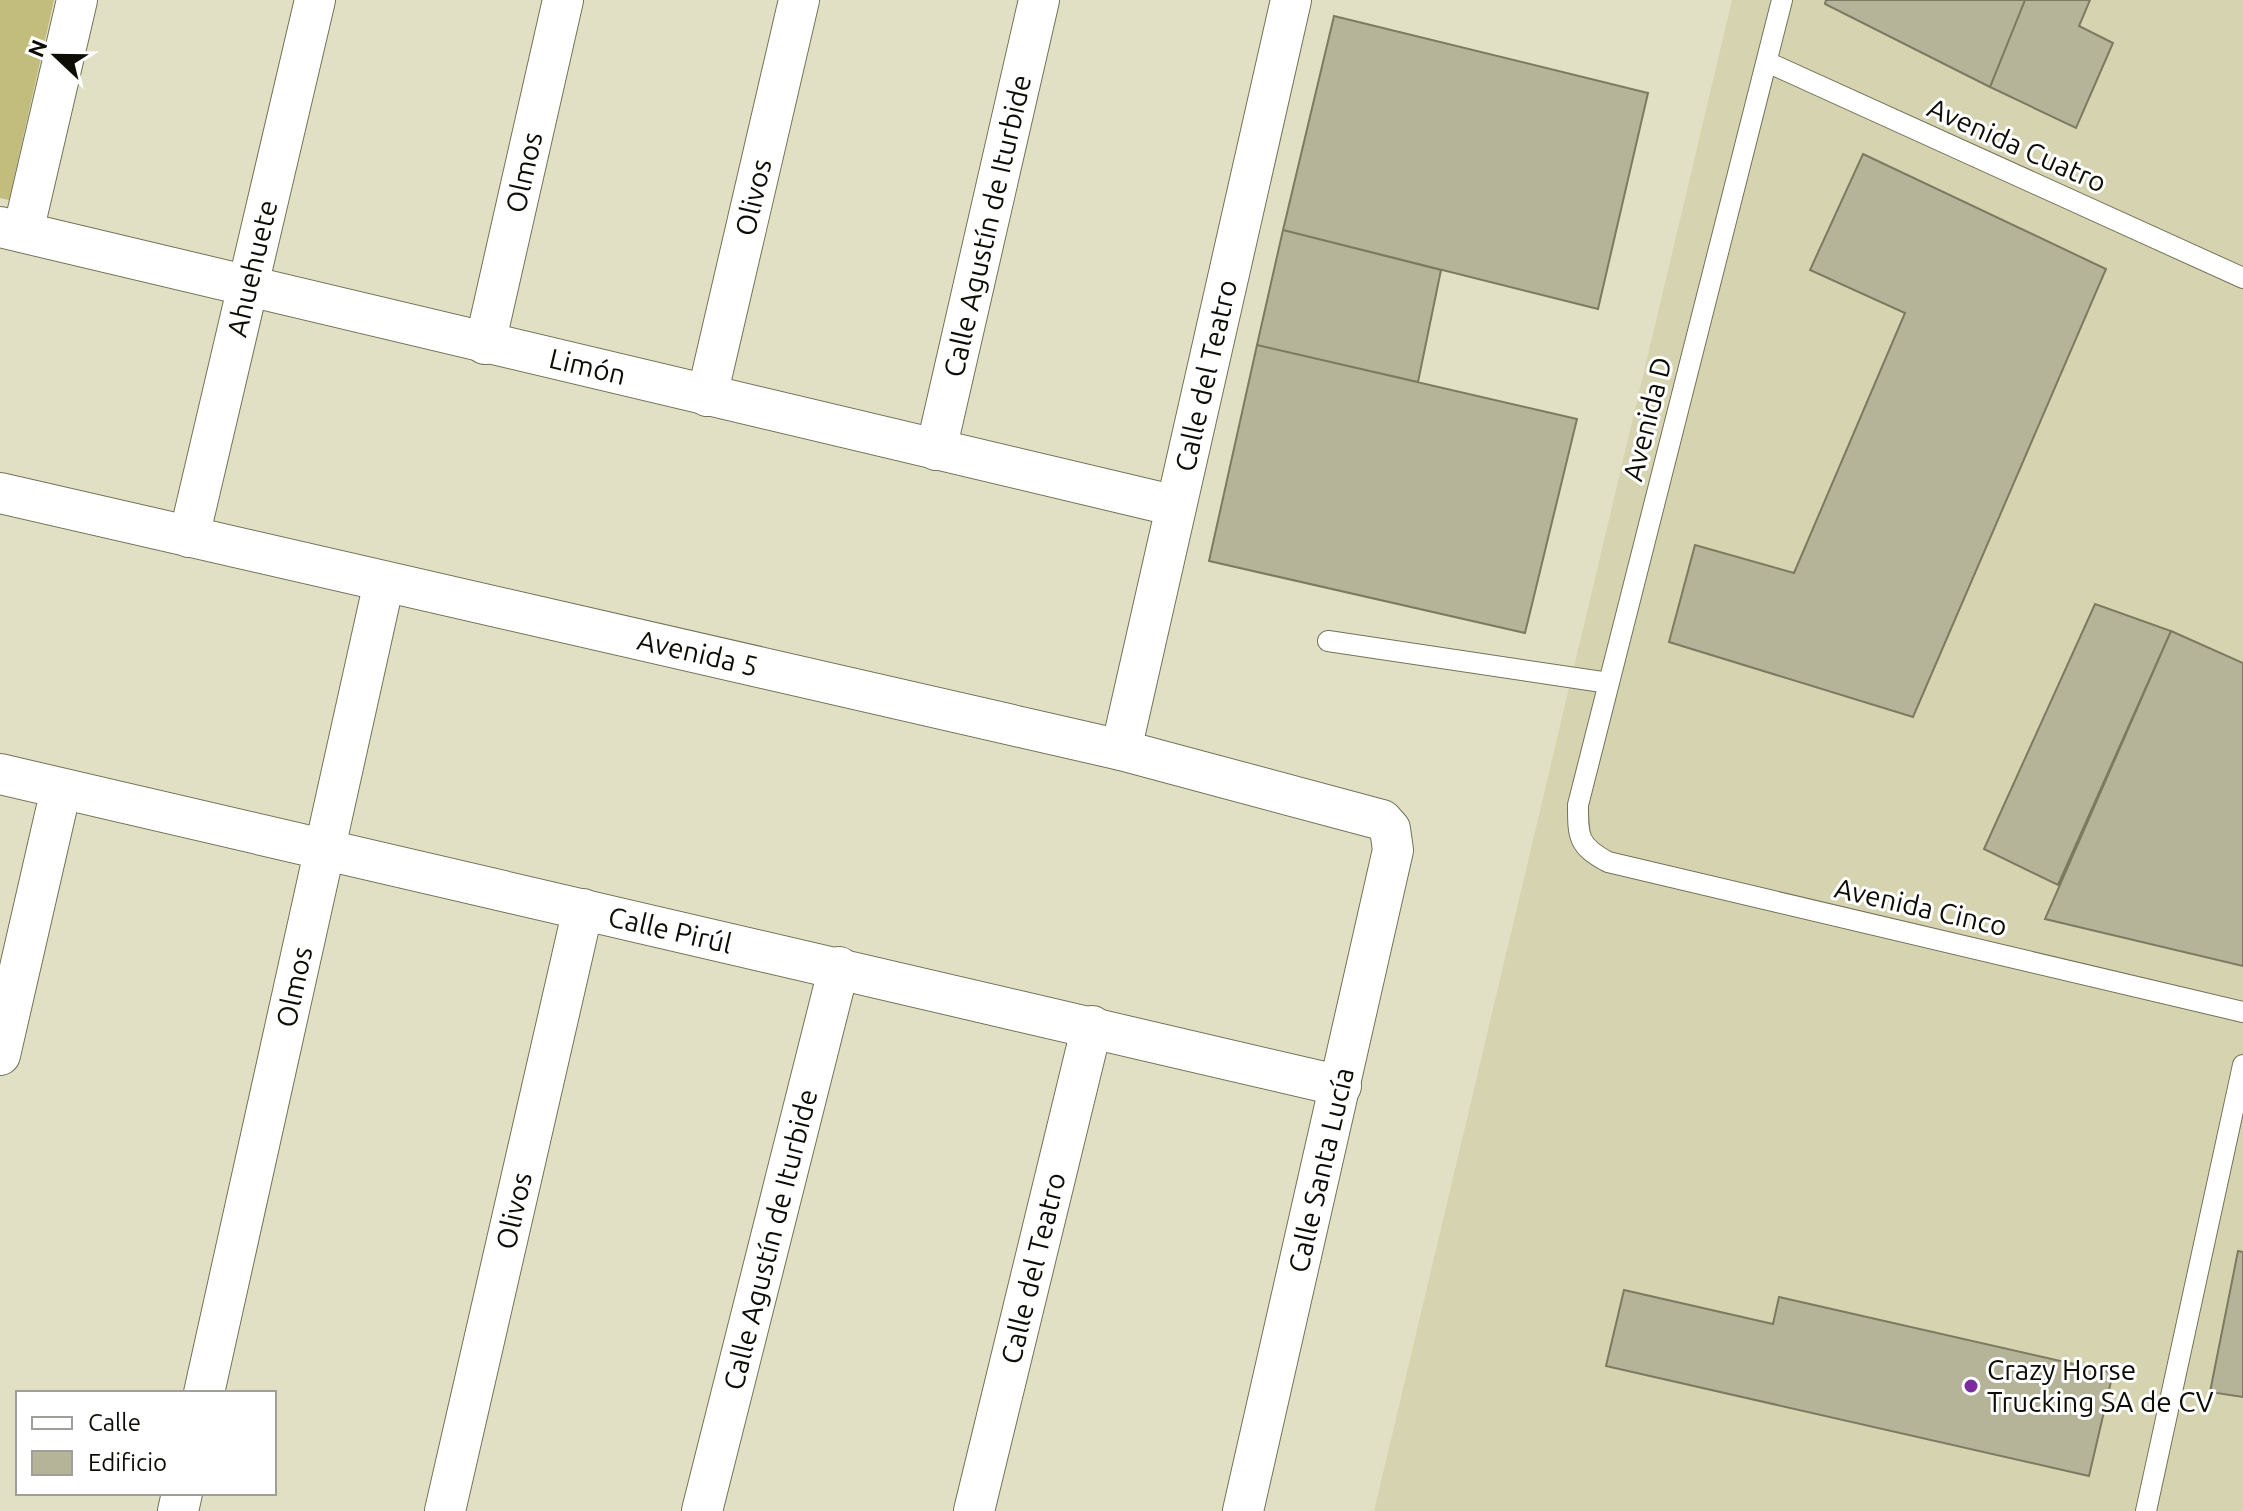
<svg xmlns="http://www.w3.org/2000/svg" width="2243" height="1511" viewBox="0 0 2243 1511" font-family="Ubuntu,sans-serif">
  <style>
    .built { fill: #d6d4b0 }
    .green { fill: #c3bd7d }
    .building { fill: #b5b398; stroke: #7c7a60; stroke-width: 2 }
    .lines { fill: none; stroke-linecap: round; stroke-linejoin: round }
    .service-casing { stroke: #747258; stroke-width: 22 }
    .minor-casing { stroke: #747258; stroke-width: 42 }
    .service { stroke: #fff; stroke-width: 20 }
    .minor { stroke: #fff; stroke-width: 40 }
    .poi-dot { fill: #7b2d9d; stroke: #fff; stroke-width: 3 }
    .labels { text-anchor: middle; stroke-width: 6; stroke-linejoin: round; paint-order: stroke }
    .street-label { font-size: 28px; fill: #0e0d05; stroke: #fff }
    .poi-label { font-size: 28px; fill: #0e0d05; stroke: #fff; text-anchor: start }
  </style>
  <rect width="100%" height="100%" fill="#e2e0c4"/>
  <!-- built -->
  <path class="built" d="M1732 0H2243V1511H1374Z"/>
  <!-- green -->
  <path class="green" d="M0 0H54L9 200 0 198Z"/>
  <!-- building -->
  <path class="building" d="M1826 0H2025L1990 87 1825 4Z
    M2025 0H2090L2079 26 2113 43 2076 128 1990 87Z
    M1334 16 1648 93 1598 309 1283 230Z
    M1863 154 2106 269 1913 717 1669 642 1695 545 1794 573 1905 313 1810 270Z
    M1283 230 1441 270 1418 382 1257 345Z
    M1257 345 1577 419 1525 633 1209 561Z
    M2095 604 2171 631 2058 885 1984 849Z
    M2171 631 2243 663V966L2045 919Z
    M2238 1251 2243 1252V1397L2210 1392Z
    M1624 1290 1773 1324 1779 1297 2113 1373 2089 1476 1606 1366Z"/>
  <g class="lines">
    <defs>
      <path id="service" d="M1782 0 1578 805C1578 837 1578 846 1608 862L2243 1012
        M1767 62 2243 278
        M1328 641 1609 683
        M2146 1511 2243 1065"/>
      <g id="minor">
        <path id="s1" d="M0 227 1176 506"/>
        <path d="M23 232 77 0"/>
        <path id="s2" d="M485 344 563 0"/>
        <path id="s3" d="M707 396 799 0"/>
        <path id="s4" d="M936 450 1039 0"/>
        <path id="s5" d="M0 493 1121 750 1382 820 1390 829 1393 850 1243 1511"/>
        <path id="s6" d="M189 537 315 0"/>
        <path id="s7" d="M1121 750 1291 0"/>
        <path id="s8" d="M0 774 1341 1086"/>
        <path d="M0 1055 61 789"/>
        <path id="s9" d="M204 1393 384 582"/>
        <path d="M178 1511 182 1493"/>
        <path id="s10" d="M445 1511 583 909"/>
        <path id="s11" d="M702 1511 839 967"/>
        <path id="s12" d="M974 1511 1092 1026"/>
      </g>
    </defs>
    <!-- service casing -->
    <use href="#service" class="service-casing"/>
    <!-- minor casing -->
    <use href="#minor" class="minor-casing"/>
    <!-- service -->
    <use href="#service" class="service"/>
    <!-- minor -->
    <use href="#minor" class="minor"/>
  </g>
  <!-- markers -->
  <circle class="poi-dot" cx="1971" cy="1386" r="8"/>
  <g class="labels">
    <!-- street labels -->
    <g class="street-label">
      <text transform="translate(2017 145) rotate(24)" y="10">Avenida Cuatro</text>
      <text dy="10" stroke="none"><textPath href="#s2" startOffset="176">Olmos</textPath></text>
      <text dy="10" stroke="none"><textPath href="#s3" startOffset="204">Olivos</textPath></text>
      <text dy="10" stroke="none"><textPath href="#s4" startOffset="230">Calle Agustín de Iturbide</textPath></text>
      <text dy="10" stroke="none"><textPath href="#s6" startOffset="276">Ahuehuete</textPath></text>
      <text dy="10" stroke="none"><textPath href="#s1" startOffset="604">Limón</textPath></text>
      <text dy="10" stroke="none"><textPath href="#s7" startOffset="384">Calle del Teatro</textPath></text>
      <text transform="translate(1647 419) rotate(-76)" y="10">Avenida D</text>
      <text dy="10" stroke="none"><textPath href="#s5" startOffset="716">Avenida 5</textPath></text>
      <text transform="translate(1921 907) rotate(13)" y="10">Avenida Cinco</text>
      <text dy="10" stroke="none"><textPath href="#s8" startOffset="688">Calle Pirúl</textPath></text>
      <text dy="10" stroke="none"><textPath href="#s9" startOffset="416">Olmos</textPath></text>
      <text transform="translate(1321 1170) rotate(-77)" y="10">Calle Santa Lucía</text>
      <text dy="10" stroke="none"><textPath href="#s10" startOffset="308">Olivos</textPath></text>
      <text dy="10" stroke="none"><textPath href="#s11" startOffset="280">Calle Agustín de Iturbide</textPath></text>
      <text dy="10" stroke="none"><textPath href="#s12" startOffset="250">Calle del Teatro</textPath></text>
    </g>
    <!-- poi labels -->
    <g class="poi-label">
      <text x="1987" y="1380">Crazy Horse<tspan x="1987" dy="32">Trucking SA de CV</tspan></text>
    </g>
  </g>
  <!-- legend -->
  <rect x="16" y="1391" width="260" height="104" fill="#ffffff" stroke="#9f9e9b" stroke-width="2"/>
  <rect x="32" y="1417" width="40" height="12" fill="#ffffff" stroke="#9f9e9b" stroke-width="2"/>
  <text x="88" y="1431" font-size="24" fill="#0e0d05">Calle</text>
  <rect x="32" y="1451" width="40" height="24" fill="#b5b398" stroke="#9f9e9b" stroke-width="2"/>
  <text x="88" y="1471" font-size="24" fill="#0e0d05">Edificio</text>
  <!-- north arrow -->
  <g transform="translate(56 56) rotate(292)" stroke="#ffffff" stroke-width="6" paint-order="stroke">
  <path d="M0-6L14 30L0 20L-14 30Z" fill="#0e0d05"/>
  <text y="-12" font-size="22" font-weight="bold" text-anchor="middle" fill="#0e0d05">N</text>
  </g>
</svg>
